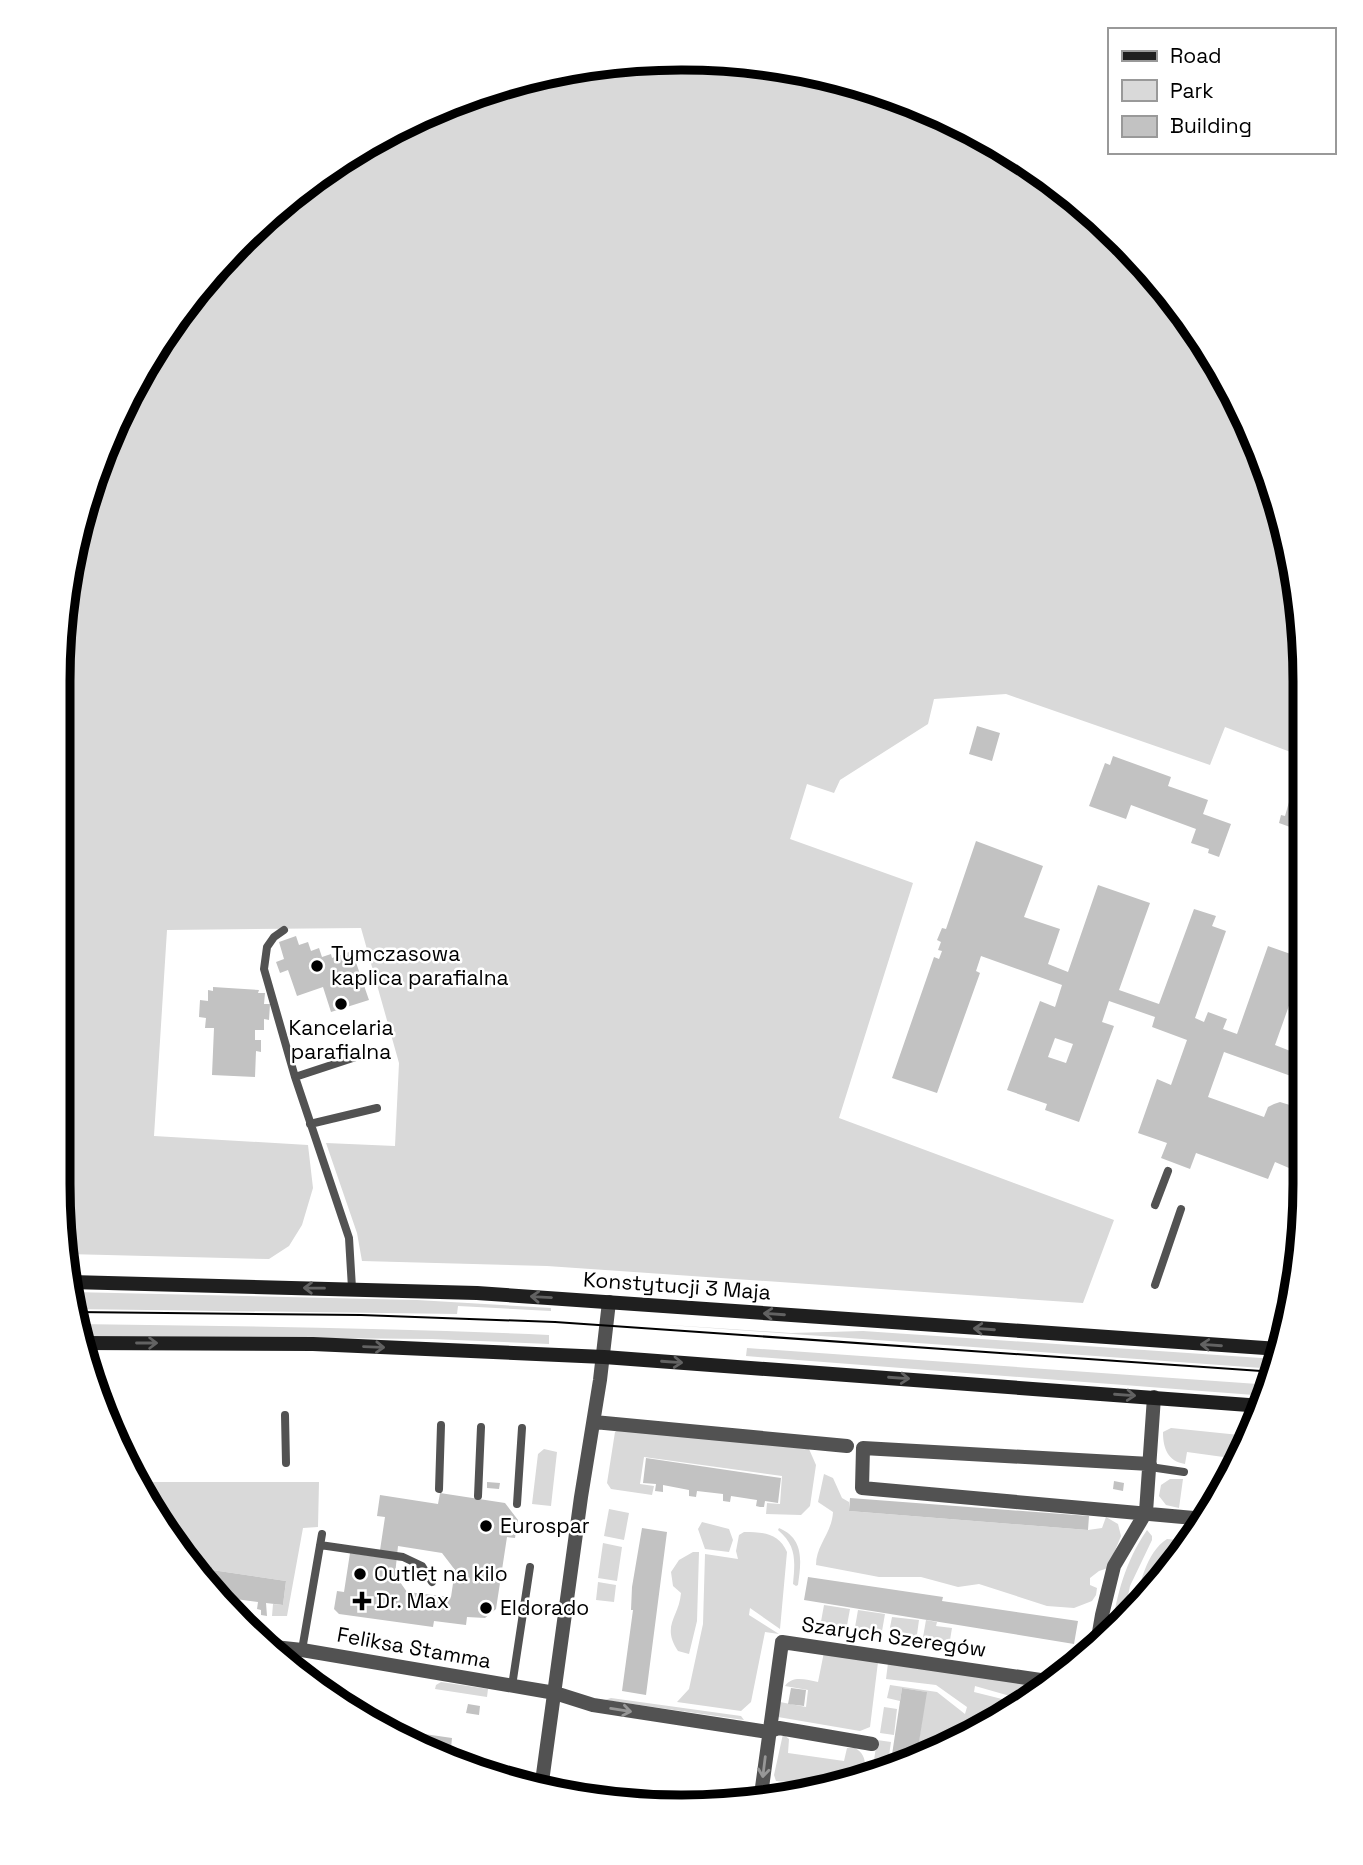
<svg xmlns="http://www.w3.org/2000/svg" width="1363" height="1865" viewBox="0 0 1363 1865" font-family="'Space Grotesk',sans-serif">
  <style>
    .green { fill: #d9d9d9 }
    .building { fill: #c2c2c2; fill-rule: evenodd }
    .lines { fill: none; stroke-linecap: round; stroke-linejoin: round }
    .lane { stroke: #525252; stroke-width: 8 }
    .street { stroke: #525252; stroke-width: 14 }
    .secondary { stroke: #1f1f1f; stroke-width: 14 }
    .tram { stroke: #000; stroke-width: 2 }
    .oneway { stroke: #626262 }
    .oneway2 { stroke: #979797 }
    .poi-dot { fill: #000; stroke: #fff; stroke-width: 2.5 }
    .labels { text-anchor: middle; stroke-width: 5; stroke-linejoin: round; paint-order: stroke }
    .poi-label { font-size: 21px; fill: #000; stroke: #fff; text-anchor: start }
    .street-label { font-size: 21px; fill: #000; stroke: #fff }
    .rim { fill: none; stroke: #000; stroke-width: 9 }
  </style>
  <rect width="100%" height="100%" fill="#fff"/>
  <!-- green -->
  <path class="green" d="M640 59 763 63 882 91 993 141 1092 212 1176 301 1258 442 1300 600 1301 756 1225 727 1210 765 1006 694 934 699 928 724 840 780 834 793 807 784 790 839 913 883 839 1118 1114 1220 1083 1303 547 1266 362 1261 357 1233 326 1143 395 1146 399 1063 361 928 167 930 154 1136 308 1145 313 1188 302 1225 289 1246 269 1259 67 1254 58 1183V681L79 520 163 335 301 187 405 122 520 79Z
    M72 1292 417 1300 551 1308V1311L458 1306 457 1314 74 1309Z
    M76 1324C234 1326 392 1328 549 1335V1344L432 1339 78 1336Z
    M655 1324 791 1333 863 1331 1277 1359 1275 1369Z
    M747 1348 1272 1385 1267 1396 746 1356Z
    M1171 1428 1249 1436 1238 1459 1187 1452 1185 1464C1168 1461 1163 1449 1163 1432Z
    M618 1430 809 1449 816 1465 810 1506 801 1515 766 1514 767 1503 780 1504 782 1476 644 1457 640 1484 654 1486 652 1495 611 1489 607 1483 615 1432Z
    M544 1449 557 1452 551 1506 532 1504 538 1454Z
    M824 1474 833 1478 842 1498 849 1502V1511L1088 1530 1102 1528 1106 1517 1118 1524 1121 1536 1108 1568 1099 1571 1090 1578V1585L1097 1588 1096 1595 1092 1601 1074 1608 1047 1606 979 1584 958 1587 921 1577H879L816 1565C816 1545 832 1533 833 1512L818 1502Z
    M1170 1479H1183L1179 1508 1166 1505 1159 1496 1161 1485Z
    M141 1482H319L318 1527 303 1528 287 1616H272L273 1604 283 1605 286 1581 212 1570V1567L193 1565 163 1530Z
    M609 1509 629 1513 624 1540 604 1536Z
    M702 1522 729 1529 733 1540 729 1552 705 1549 698 1529Z
    M779 1528C805 1539 801 1562 798 1585L796 1586 793 1584C795 1561 797 1546 778 1530Z
    M1147 1530 1152 1536V1540L1130 1586 1123 1620 1111 1632C1117 1594 1125 1562 1147 1530Z
    M744 1532C763 1532 779 1533 787 1552L780 1629 750 1608 749 1615 779 1634 765 1632 751 1702 741 1711 677 1702 689 1689 703 1624 705 1554 738 1559 736 1551 739 1535Z
    M1167 1539 1189 1541 1151 1594 1134 1610C1139 1587 1146 1552 1167 1539Z
    M603 1543 622 1547 617 1581 598 1578Z
    M693 1552H699L697 1621 689 1654 678 1651C661 1625 679 1618 681 1593L673 1586 671 1572 679 1560Z
    M598 1582 616 1585 614 1602 596 1600Z
    M824 1605 850 1609 846 1631 820 1627Z
    M858 1610 885 1614 881 1637 854 1633Z
    M892 1617 919 1620 916 1642 888 1638Z
    M926 1620 937 1622 936 1626 952 1628 949 1646 922 1643Z
    M824 1652 878 1662 870 1727 860 1731 778 1717 780 1702 806 1707 808 1690 785 1686C793 1675 806 1680 818 1682Z
    M888 1663 1033 1684 1025 1697 1017 1698 975 1686 974 1692 1018 1703 916 1761 926 1692 902 1688 900 1701 887 1698 890 1685 937 1692 965 1714 967 1707 936 1685 886 1679Z
    M441 1682 488 1689 487 1697 435 1689 436 1685Z
    M611 1698 741 1716 744 1720 605 1700Z
    M884 1707 897 1709 894 1735 880 1733Z
    M783 1734 789 1739 788 1753 844 1761 847 1748H855C866 1754 866 1764 864 1775L827 1785 776 1781 774 1775Z
    M877 1740 891 1742 887 1769 873 1767Z"/>
  <!-- building -->
  <path class="building" d="M977 726 1000 733 992 761 969 754Z
    M1113 756 1171 777 1168 786 1208 800 1203 814 1231 824 1219 857 1208 853 1209 849 1191 843 1196 829 1131 805 1126 819 1089 806 1105 763 1110 765Z
    M1289 802 1297 804 1290 827 1279 823 1281 815 1285 816Z
    M976 841 1043 866 1024 917 1060 929 1048 964 1068 972 1098 885 1150 903 1119 990 1159 1004 1194 909 1216 916 1212 926 1226 931 1195 1018 1204 1022 1208 1012 1227 1019 1223 1029 1237 1034 1268 946 1302 958V969L1275 1045 1303 1056V1153L1296 1150 1289 1168 1275 1162 1268 1179 1196 1153 1190 1169 1161 1158 1167 1143 1138 1133 1157 1079 1171 1085 1187 1040 1152 1027 1155 1017 1109 1001 1102 1022 1114 1026 1079 1122 1045 1110 1047 1104 1007 1090 1040 1001 1055 1007 1062 985 981 956 976 971 980 973 937 1093 892 1078 934 957 939 959 942 951 938 950 941 942 937 940 942 928 946 929ZM1055 1038 1073 1044 1066 1063 1048 1057ZM1224 1052 1302 1080 1293 1106 1280 1102 1274 1104 1268 1107 1264 1117 1208 1097Z
    M296 936 299 945 308 942 311 951 319 948 322 957 331 954 332 958 352 951 369 1000 331 1012 323 987 297 996 288 970 280 973 276 962 284 959 279 942Z
    M213 987 259 990 258 993H265L264 1004H270L269 1020 264 1019V1030H255V1040H261V1052L256 1051 255 1077 212 1075 214 1028H205L206 1018 199 1017 200 1000 208 1001V990L213 991Z
    M646 1458 781 1478 778 1503 765 1501 764 1507H760L756 1506 757 1500 731 1496 730 1502 723 1501V1494L697 1491 696 1497 689 1496V1490L663 1485V1492L655 1491 656 1484 643 1483Z
    M1114 1481 1124 1483 1123 1491 1113 1489Z
    M487 1482 500 1483 499 1489 487 1488Z
    M440 1493 505 1503 518 1520 515 1538 507 1537 496 1609 485 1618 467 1617 466 1625 434 1621 433 1627 339 1614 334 1609 337 1591 344 1592 350 1553 379 1557 385 1517 377 1516 380 1495 438 1504ZM398 1546 442 1553 455 1570 451 1597 407 1592 395 1575Z
    M850 1498 1089 1516 1088 1530 849 1511Z
    M642 1528 667 1532 646 1695 622 1691 633 1610H631L632 1587Z
    M193 1565 212 1567V1570L286 1581 283 1605 266 1603 267 1616 261 1615V1610L257 1609 258 1602 228 1598 227 1603Z
    M808 1577 943 1597 942 1601 1078 1621 1074 1644 804 1600Z
    M791 1688 806 1690 804 1706 788 1704Z
    M902 1688 927 1692 916 1761 890 1768Z
    M468 1704 480 1706 479 1715 466 1713Z
    M383 1728 452 1738 450 1758 406 1743Z"/>
  <g class="lines">
    <!-- lane -->
    <path class="lane" d="M284 930 274 937 267 947 264 969 295 1077 349 1238 352 1288
      M295 1077 368 1053
      M310 1124 377 1108
      M1155 1205 1168 1171
      M1155 1285 1181 1209
      M285 1415 286 1463
      M1150 1467 1184 1472
      M439 1489 441 1425
      M478 1496 481 1427
      M517 1504 522 1428
      M320 1545 403 1557 422 1566 432 1582
      M302 1650 322 1534
      M512 1686 530 1567"/>
    <!-- street -->
    <path class="street" d="M594 1422 847 1446
      M1150 1464 863 1448 862 1488 1205 1519
      M1097 1644 1102 1615 1114 1566 1146 1512 1154 1397
      M265 1646 302 1650 555 1693 593 1705 768 1732
      M768 1732 779 1728 872 1744
      M541 1789 581 1497 600 1380 609 1302
      M760 1802 782 1642 1054 1682"/>
    <!-- secondary -->
    <path class="secondary" d="M71 1282 477 1293 1279 1349
      M79 1343 313 1344 604 1357 1262 1406"/>
    <!-- tram -->
    <path class="tram" d="M75 1312 361 1315 555 1322 1275 1372"/>
  </g>
  <!-- one-way arrows -->
  <defs><path id="oneway-shaft" d="M-6 0H5M1.5-3L5.5 0L1.5 3" fill="none" stroke-width="1.6" stroke-linecap="round" stroke-linejoin="round" transform="scale(1.75)"/></defs>
  <g class="oneway">
    <use href="#oneway-shaft" transform="translate(314 1288) rotate(-179)"/>
    <use href="#oneway-shaft" transform="translate(541 1297) rotate(-177)"/>
    <use href="#oneway-shaft" transform="translate(774 1314) rotate(-176)"/>
    <use href="#oneway-shaft" transform="translate(984 1329) rotate(-176)"/>
    <use href="#oneway-shaft" transform="translate(147 1343)"/>
    <use href="#oneway-shaft" transform="translate(1211 1345) rotate(-176)"/>
    <use href="#oneway-shaft" transform="translate(374 1347) rotate(2)"/>
    <use href="#oneway-shaft" transform="translate(672 1362) rotate(4)"/>
    <use href="#oneway-shaft" transform="translate(899 1378) rotate(4)"/>
    <use href="#oneway-shaft" transform="translate(1125 1395) rotate(4)"/>
  </g>
  <g class="oneway2">
    <use href="#oneway-shaft" transform="translate(621 1710) rotate(9)"/>
    <use href="#oneway-shaft" transform="translate(764 1767) rotate(97)"/>
  </g>
  <!-- markers -->
  <g class="poi-dot">
    <circle cx="317" cy="966" r="7"/>
    <circle cx="341" cy="1004" r="7"/>
    <circle cx="486" cy="1526" r="7"/>
    <circle cx="360" cy="1574" r="7"/>
    <path d="M358.5 1590.5h7v7h7v7h-7v7h-7v-7h-7v-7h7z"/>
    <circle cx="486" cy="1608" r="7"/>
  </g>
  <g class="labels">
    <!-- poi labels -->
    <g class="poi-label">
      <text x="331" y="961">Tymczasowa<tspan x="331" dy="24">kaplica parafialna</tspan></text>
      <text x="341" y="1035" text-anchor="middle">Kancelaria<tspan x="341" dy="24">parafialna</tspan></text>
      <text x="500" y="1533">Eurospar</text>
      <text x="374" y="1581">Outlet na kilo</text>
      <text x="376" y="1608">Dr. Max</text>
      <text x="500" y="1615">Eldorado</text>
    </g>
    <!-- street labels -->
    <g class="street-label">
      <text transform="translate(677 1286) rotate(4)" y="7">Konstytucji 3 Maja</text>
      <text transform="translate(894 1637) rotate(8)" y="7">Szarych Szeregów</text>
      <text transform="translate(414 1648) rotate(10)" y="7">Feliksa Stamma</text>
    </g>
  </g>
  <!-- crop -->
  <path d="M0 0H1363V1865H0ZM681 70H682A611 611 0 0 1 1293 681V1184A611 611 0 0 1 682 1795H681A611 611 0 0 1 70 1184V681A611 611 0 0 1 681 70Z" fill="#fff" fill-rule="evenodd"/>
  <path class="rim" d="M681 70H682A611 611 0 0 1 1293 681V1184A611 611 0 0 1 682 1795H681A611 611 0 0 1 70 1184V681A611 611 0 0 1 681 70Z"/>
  <!-- legend -->
  <rect x="1108" y="28" width="228" height="126" fill="#ffffff" stroke="#999999" stroke-width="2"/>
  <rect x="1122" y="51" width="35" height="10" fill="#1f1f1f" stroke="#999999" stroke-width="2"/>
  <text x="1170" y="63" font-size="21" fill="#000000">Road</text>
  <rect x="1122" y="80" width="35" height="21" fill="#d9d9d9" stroke="#999999" stroke-width="2"/>
  <text x="1170" y="98" font-size="21" fill="#000000">Park</text>
  <rect x="1122" y="116" width="35" height="21" fill="#c2c2c2" stroke="#999999" stroke-width="2"/>
  <text x="1170" y="133" font-size="21" fill="#000000">Building</text>
</svg>
